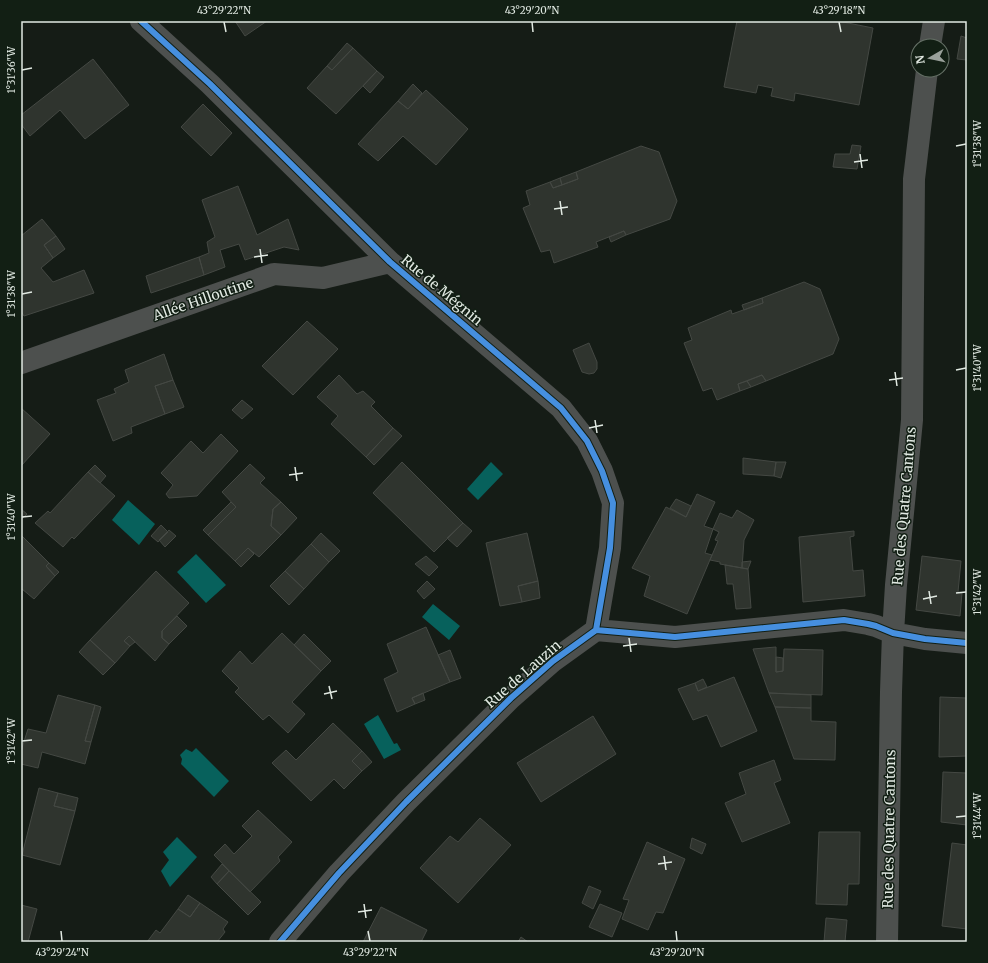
<svg xmlns="http://www.w3.org/2000/svg" width="988" height="963" viewBox="0 0 988 963" font-family="Merriweather,serif">
  <style>
    .water { fill: #07615c }
    .building { fill: #2f342e; stroke: #444843 }
    .lines { fill: none; stroke-linecap: round; stroke-linejoin: round }
    .minor { stroke: #4d504e; stroke-width: 22 }
    .cycleway-casing { stroke: #121f14; stroke-width: 8 }
    .cycleway { stroke: #468fdf; stroke-width: 6 }
    .ticks { fill: none; stroke: #e1e9e2; stroke-width: 1.5 }
    .labels { text-anchor: middle; stroke-width: 3; stroke-linejoin: round; paint-order: stroke }
    .street-label { font-size: 14px; fill: #e1e9e2; stroke: #121f14 }
    .neatline { fill: none; stroke: #e1e9e2; stroke-width: 1.5 }
    .ticks-label { font-size: 10px; text-anchor: middle; fill: #e1e9e2 }
  </style>
  <rect width="100%" height="100%" fill="#151c16"/>
  <!-- water -->
  <path class="water" d="M491 462 503 474 478 500 467 489Z
    M128 500 155 524 139 545 112 520Z
    M196 554 226 585 206 603 177 572Z
    M433 604 460 626 449 640 422 617Z
    M378 715 394 744 397 743 401 750 384 759 364 724Z
    M196 748 229 781 214 797 181 764 182 759 180 755 186 749 192 752Z
    M177 837 197 857 170 887 161 871 169 860 163 852Z"/>
  <!-- building -->
  <path class="building" d="M235 21H267L245 36Z
    M737 21H838L873 28 859 105 795 93 794 101 771 96 773 88 758 85 756 93 724 87Z
    M961 36 967 38V60L957 59Z
    M347 43 353 48 332 70 327 66Z
    M353 48 377 71 336 114 307 88 327 66 332 70Z
    M93 59 129 105 85 139 60 110 30 136 21 124V115Z
    M377 71 384 77 370 93 363 86Z
    M413 84 422 93 408 109 398 101Z
    M426 90 468 129 436 165 403 136 378 161 358 144 398 101 408 109Z
    M203 104 232 133 211 156 181 127Z
    M852 145 861 146 857 169 833 167 835 154H850Z
    M641 146 659 152 677 201 670 219 626 235 624 231 596 242 598 247 554 263 550 250 541 252 523 208 530 205 526 191 550 182 553 188 578 179 576 172Z
    M576 172 578 179 562 185 560 178Z
    M560 178 562 185 553 188 550 182Z
    M238 186 257 235 288 219 299 250 284 247 245 260 239 244 220 250 225 267 204 275 199 257 209 253 207 242 215 237 202 200Z
    M42 219 56 236 44 245 53 258 41 268 53 282 84 270 94 293 24 316 21 311V236Z
    M624 231 626 235 611 242 609 237Z
    M56 236 65 249 53 258 44 245Z
    M199 257 204 275 151 293 146 276Z
    M804 282 820 289 839 339 833 354 766 381 762 375 738 384 740 391 717 400 712 388 703 391 684 343 692 340 688 328 731 310 732 314 763 303 762 298Z
    M762 298 763 303 744 310 742 305Z
    M307 321 338 349 293 395 262 366Z
    M589 343 597 362V369L594 373 589 374 582 372 573 350Z
    M164 354 173 380 155 386 165 414 131 427 132 433 113 441 97 400 116 393 114 389 129 382 125 370Z
    M339 375 357 394 363 391 375 402 371 406 393 428 366 457 331 424 338 416 317 397Z
    M762 375 766 381 751 387 747 381Z
    M173 380 184 407 165 414 155 386Z
    M747 381 751 387 740 391 738 384Z
    M242 400 253 409 242 419 232 410Z
    M21 408 50 434 21 466Z
    M393 428 402 436 374 465 366 457Z
    M221 434 238 451 197 496 169 498 166 494 173 485 161 473 191 441 203 453Z
    M743 458 776 462 774 476 743 474Z
    M402 462 463 523 434 552 373 493Z
    M776 462H786L781 478 774 476Z
    M250 464 265 478 260 483 281 502 273 509 271 526 281 535 259 557 248 548 235 561 208 535 236 507 222 492Z
    M95 465 106 476 100 483 88 472Z
    M88 472 115 496 74 539 72 537 63 547 35 523 48 511 50 513Z
    M697 494 715 502 704 526 713 529 705 553 712 555 687 614 644 596 650 576 632 568 666 507 686 517Z
    M676 499 691 506 686 517 670 508Z
    M231 502 236 507 208 535 203 530Z
    M281 502 297 518 281 535 271 526 273 509Z
    M21 509 27 514 21 520Z
    M737 510 754 520 744 540 742 568 720 564V562L710 560 718 541 715 540 719 532 713 529 720 513 732 518Z
    M463 523 472 531 457 547 447 538Z
    M161 525 168 532 158 542 151 536Z
    M169 530 176 536 165 547 159 540Z
    M854 531V536L850 537 853 571 863 570 865 596 803 602 799 537Z
    M321 533 340 551 329 562 311 544Z
    M527 533 538 581 518 586 522 602 500 606 486 543Z
    M21 535 49 563 46 566 55 576 34 599 22 589 21 590Z
    M311 544 329 562 304 589 285 571Z
    M248 548 254 554 241 567 235 561Z
    M426 556 438 567 429 576 415 564Z
    M922 556 961 561 958 592 962 593 960 616 916 610Z
    M751 561 748 569 742 568V562Z
    M49 563 59 572 55 576 46 566Z
    M725 565 748 569 751 608 736 609 733 584H727Z
    M156 571 189 603 162 631V638L169 644 155 661 129 636 124 641 130 646 115 663 90 640Z
    M285 571 304 589 289 605 270 586Z
    M427 581 435 589 424 599 417 591Z
    M538 581 540 598 522 602 518 586Z
    M177 616 187 626 169 644 162 638V631Z
    M426 627 450 682 412 698 415 704 397 712 384 679 398 672 387 644Z
    M282 633 321 671 292 702 305 714 288 733 269 715 263 720 235 692 239 688 222 671 240 651 252 664Z
    M304 634 331 661 321 671 294 645Z
    M129 636 135 642 130 646 124 641Z
    M90 640 115 663 103 675 79 652Z
    M776 647V672L783 671 784 649 823 650 822 695 769 693 753 649Z
    M450 650 461 678 450 682 438 655Z
    M776 657 783 658V671L776 672Z
    M734 677 757 731 721 747 707 715 693 720 678 689 695 683 698 691Z
    M703 679 707 687 698 691 695 683Z
    M423 693 425 700 415 704 412 698Z
    M769 693 811 695V708L775 707Z
    M58 695 95 705 85 741 91 742 85 764 42 752 38 768 21 764V751L28 729 46 733Z
    M940 697 967 698V756L939 757Z
    M95 705 101 707 91 742 85 741Z
    M775 707 811 708V721L836 722 835 760 794 759Z
    M593 716 616 754 541 802 517 763Z
    M333 723 362 751 352 761 362 771 344 789 334 779 311 801 272 763 286 750 296 760Z
    M362 751 372 762 362 771 352 761Z
    M774 760 781 780 774 783 790 823 742 842 725 803 746 794 739 773Z
    M943 772 967 773V825L941 822Z
    M39 788 58 793 54 806 75 811 60 865 22 855Z
    M58 793 78 798 75 811 54 806Z
    M258 810 292 842 278 857 280 861 250 892 214 855 225 844 234 854 252 836 242 826Z
    M480 818 511 845 458 903 420 868 450 836 458 842Z
    M819 832H860L859 884H848L847 905 816 904Z
    M692 838 706 844 702 854 690 848Z
    M647 842 685 859 663 913 656 912 648 930 622 919 629 900 623 899Z
    M952 843 967 845V929L942 926Z
    M222 864 229 871 217 884 211 877Z
    M229 871 261 902 248 915 217 884Z
    M589 886 601 891 593 909 582 903Z
    M188 895 200 903 190 917 178 909Z
    M200 903 228 922 223 929 225 932 217 942H147L156 930 160 933 178 909 190 917Z
    M600 904 622 913 612 937 589 927Z
    M21 905 37 909 28 942 21 941Z
    M381 907 427 930 421 942H363Z
    M826 918 847 920 845 942H824Z
    M521 937 528 942H518Z"/>
  <g class="lines">
    <!-- minor -->
    <path class="minor" d="M141 21 210 84 390 262 561 408 587 441 602 471 613 503 610 548 596 630
      M930 46 934 21
      M21 363 274 274 323 278 390 262
      M280 942 339 873 406 802 511 698 553 661 596 630 675 637 844 620 868 624 876 626 893 633 925 639 967 643
      M887 942 891 692 893 633 896 585 912 420 914 179 927 70"/>
    <defs>
      <path id="cycleway" d="M141 21 210 84 390 262 561 408 587 441 602 471 613 503 610 548 596 630
        M280 942 339 873 406 802 511 698 553 661 596 630 675 637 844 620 868 624 876 626 893 633 925 639 967 643"/>
    </defs>
    <!-- cycleway casing -->
    <use href="#cycleway" class="cycleway-casing"/>
    <!-- cycleway -->
    <use href="#cycleway" class="cycleway"/>
  </g>
  <!-- ticks -->
  <path class="ticks" d="M224 22 226 32M532 22 533 32M839 22 841 32M22 70 32 68M956 146 966 144M860 154 862 168M854 162 868 160M560 201 562 215M554 209 568 207M260 249 262 263M254 257 268 255M22 294 32 292M956 370 966 368M895 372 897 386M889 380 903 378M595 420 597 433M589 428 603 425M295 467 297 481M289 475 303 473M22 517 32 516M929 591 931 604M956 593 966 592M923 599 937 596M629 638 631 652M623 646 637 644M329 686 332 699M324 694 337 691M22 741 32 740M956 817 966 816M664 856 666 870M658 864 672 862M364 904 366 918M358 912 372 910M61 931 62 941M368 931 370 941M676 931 677 941"/>
  <g class="labels">
    <!-- street labels -->
    <g class="street-label">
      <text transform="translate(442 290) rotate(40)" y="5">Rue de Mégnin</text>
      <text transform="translate(203 299) rotate(-19)" y="5">Allée Hilloutine</text>
      <text transform="translate(904 506) rotate(-85)" y="5">Rue des Quatre Cantons</text>
      <text transform="translate(523 674) rotate(-41)" y="5">Rue de Lauzin</text>
      <text transform="translate(889 829) rotate(-89)" y="5">Rue des Quatre Cantons</text>
    </g>
  </g>
  <!-- border -->
  <rect width="988" height="963" fill="none" stroke="#121f14" stroke-width="44"/>
  <!-- north arrow -->
  <g transform="translate(930 58) rotate(261)"><circle r="19" fill="#121f14" stroke="#657066"/>
  <path d="M0-3L7 15L0 10L-7 15Z" fill="#9aa19b"/>
  <text y="-6" font-size="11" font-weight="bold" text-anchor="middle" fill="#e1e9e2">N</text>
  </g>
  <rect x="22" y="22" width="944" height="919" class="neatline"/>
  <g class="ticks-label">
    <text x="224" y="14">43°29'22"N</text>
    <text x="532" y="14">43°29'20"N</text>
    <text x="839" y="14">43°29'18"N</text>
    <text transform="translate(11 70) rotate(-90)" y="4">1°31'36"W</text>
    <text transform="translate(977 144) rotate(-90)" y="4">1°31'38"W</text>
    <text transform="translate(11 294) rotate(-90)" y="4">1°31'38"W</text>
    <text transform="translate(977 368) rotate(-90)" y="4">1°31'40"W</text>
    <text transform="translate(11 517) rotate(-90)" y="4">1°31'40"W</text>
    <text transform="translate(977 592) rotate(-90)" y="4">1°31'42"W</text>
    <text transform="translate(11 741) rotate(-90)" y="4">1°31'42"W</text>
    <text transform="translate(977 816) rotate(-90)" y="4">1°31'44"W</text>
    <text x="62" y="956">43°29'24"N</text>
    <text x="370" y="956">43°29'22"N</text>
    <text x="677" y="956">43°29'20"N</text>
  </g>
</svg>
